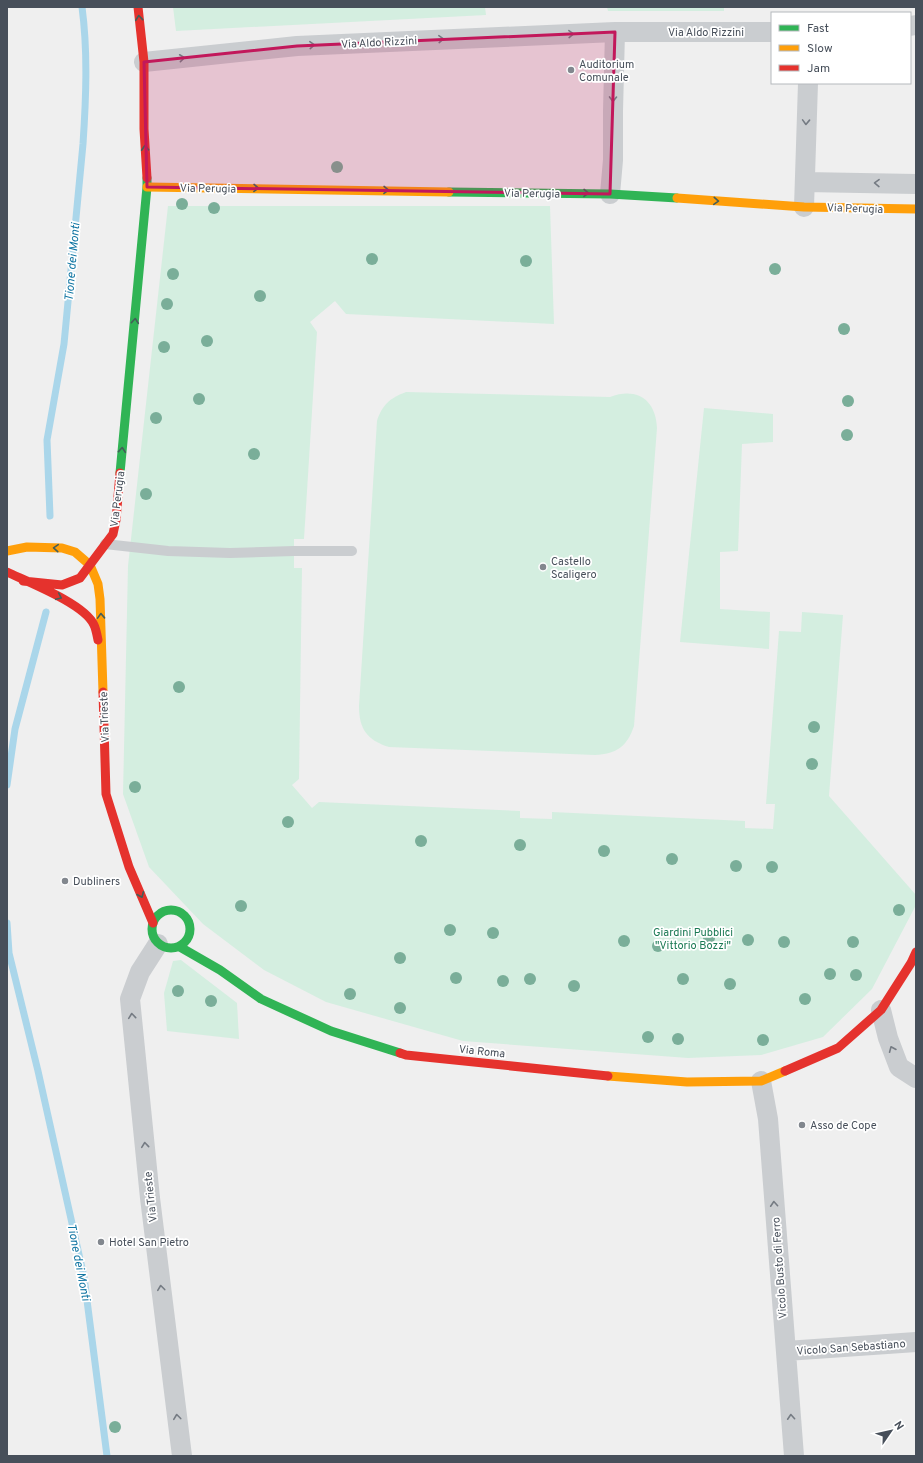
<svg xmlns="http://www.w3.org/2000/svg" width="923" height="1463" viewBox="0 0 923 1463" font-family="Overpass,sans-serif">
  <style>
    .green { fill: #d4eee0 }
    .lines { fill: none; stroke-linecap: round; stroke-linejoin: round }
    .stream { stroke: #aad6ea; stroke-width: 7 }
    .lane { stroke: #cacdd0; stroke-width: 10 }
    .street { stroke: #cacdd0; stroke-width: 20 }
    .fast { stroke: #30b455; stroke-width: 9 }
    .slow { stroke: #ff9f0a; stroke-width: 9 }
    .jam { stroke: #e5322d; stroke-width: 9 }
    .tree { fill: #7aae99 }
    .oneway { stroke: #445e59 }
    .oneway2 { stroke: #757b83 }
    .marked { fill: #c2185b; fill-opacity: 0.2; stroke: #c2185b; stroke-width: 3; stroke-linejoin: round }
    .poi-dot { fill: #82878e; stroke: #fff; stroke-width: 1.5 }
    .labels { text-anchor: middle; stroke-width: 3.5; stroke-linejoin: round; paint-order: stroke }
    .street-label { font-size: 11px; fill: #474f5a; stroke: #fff }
    .poi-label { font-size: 11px; fill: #474f5a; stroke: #fff; text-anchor: start }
    .park-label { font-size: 11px; fill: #1a7953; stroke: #fff }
    .water-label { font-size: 12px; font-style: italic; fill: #1176a3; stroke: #fff }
  </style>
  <rect width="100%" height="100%" fill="#efefef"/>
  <!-- green -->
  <path class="green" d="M173 7H485L486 15 176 31Z
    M607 7H724V11H608Z
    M168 206H550L554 324 346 314 335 301 310 322 317 332 304 539H294V568H302L299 779 292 785 312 808 319 802 520 811V818L552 819V812L745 821V828L773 829 775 804H766L779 631 801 632 802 612 843 615 829 796 916 895V905L872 989 823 1037 761 1055 688 1058 463 1041 326 1002 264 970 203 924 149 867 123 794 128 566Z
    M406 392 610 397C636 387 656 399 657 428L634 726C627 747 616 754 595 755L389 747C367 740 359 729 359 706L377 421C382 405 390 398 406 392Z
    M704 408 773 414V442L742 444 738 551 720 552V609L770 612 769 649 680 642Z
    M181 960 237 1003 239 1039 167 1031 164 993 173 961Z"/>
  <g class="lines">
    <!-- stream -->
    <path class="stream" d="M50 516 47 440 64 344 83 144C86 99 88 52 82 7
      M7 785 15 729 46 612
      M7 923 9 953 38 1071 84 1277 107 1456"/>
    <!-- lane -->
    <path class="lane" d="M105 544 168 551 230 553 294 551H352"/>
    <!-- street -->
    <path class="street" d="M910 26 916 25
      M144 62 297 46 615 32H772
      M805 182 916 184
      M610 194 613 160V111L615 32
      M804 207 808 83
      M158 944 140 972 130 999 150 1198 182 1456
      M881 1010 888 1038 899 1067 916 1078
      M761 1081 768 1119 794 1456
      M786 1351 916 1342"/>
    <!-- fast -->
    <path class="fast" d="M449 192 610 194 677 198
      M120 473 147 187V178
      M152 929a19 19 0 1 1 38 0a19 19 0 1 1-38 0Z
      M180 947 220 970 261 999 331 1031 400 1053"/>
    <!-- slow -->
    <path class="slow" d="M147 187 449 192
      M677 198 804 207 916 209
      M7 551 27 547 62 548 75 552 90 565 98 584 100 599 103 692
      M608 1076 687 1082 761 1081 785 1071"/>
    <!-- jam -->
    <path class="jam" d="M138 7 144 62V129L147 178
      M7 572C28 582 85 604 94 625 96 629 97 635 98 640
      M23 581 62 585 80 578 113 534 116 520 120 473
      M103 692 106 794 129 867 153 923
      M400 1053 406 1055 608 1076
      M785 1071 838 1048 881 1010 911 963 916 952"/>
  </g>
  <!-- trees -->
  <g class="tree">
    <circle cx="337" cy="167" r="6"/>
    <circle cx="182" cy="204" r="6"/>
    <circle cx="214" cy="208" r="6"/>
    <circle cx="372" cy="259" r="6"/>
    <circle cx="526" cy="261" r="6"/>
    <circle cx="775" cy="269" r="6"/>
    <circle cx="173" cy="274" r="6"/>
    <circle cx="260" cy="296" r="6"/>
    <circle cx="167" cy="304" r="6"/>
    <circle cx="844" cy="329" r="6"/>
    <circle cx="207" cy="341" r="6"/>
    <circle cx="164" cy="347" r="6"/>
    <circle cx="199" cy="399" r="6"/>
    <circle cx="848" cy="401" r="6"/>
    <circle cx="156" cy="418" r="6"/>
    <circle cx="847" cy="435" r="6"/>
    <circle cx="254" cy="454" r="6"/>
    <circle cx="146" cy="494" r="6"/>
    <circle cx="179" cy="687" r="6"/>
    <circle cx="814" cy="727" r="6"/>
    <circle cx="812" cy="764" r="6"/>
    <circle cx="135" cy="787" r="6"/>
    <circle cx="288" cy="822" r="6"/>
    <circle cx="421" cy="841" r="6"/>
    <circle cx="520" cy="845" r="6"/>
    <circle cx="604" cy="851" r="6"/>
    <circle cx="672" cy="859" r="6"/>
    <circle cx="736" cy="866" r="6"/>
    <circle cx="772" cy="867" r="6"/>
    <circle cx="241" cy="906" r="6"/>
    <circle cx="899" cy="910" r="6"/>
    <circle cx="450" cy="930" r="6"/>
    <circle cx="493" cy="933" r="6"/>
    <circle cx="709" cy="938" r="6"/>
    <circle cx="748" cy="940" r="6"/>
    <circle cx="624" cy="941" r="6"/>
    <circle cx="784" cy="942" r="6"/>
    <circle cx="853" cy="942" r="6"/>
    <circle cx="658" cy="946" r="6"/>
    <circle cx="400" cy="958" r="6"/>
    <circle cx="830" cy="974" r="6"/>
    <circle cx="856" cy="975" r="6"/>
    <circle cx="456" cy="978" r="6"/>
    <circle cx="530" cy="979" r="6"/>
    <circle cx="683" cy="979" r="6"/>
    <circle cx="503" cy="981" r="6"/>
    <circle cx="730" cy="984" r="6"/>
    <circle cx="574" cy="986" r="6"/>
    <circle cx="178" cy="991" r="6"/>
    <circle cx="350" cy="994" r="6"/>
    <circle cx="805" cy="999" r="6"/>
    <circle cx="211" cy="1001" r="6"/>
    <circle cx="400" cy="1008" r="6"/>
    <circle cx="648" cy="1037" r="6"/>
    <circle cx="678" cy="1039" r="6"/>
    <circle cx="763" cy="1040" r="6"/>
    <circle cx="115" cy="1427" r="6"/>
  </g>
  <!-- one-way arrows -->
  <defs><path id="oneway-chevron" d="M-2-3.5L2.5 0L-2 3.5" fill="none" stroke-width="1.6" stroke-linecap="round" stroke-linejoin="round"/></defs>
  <g class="oneway">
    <use href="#oneway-chevron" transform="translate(139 18) rotate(-96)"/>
    <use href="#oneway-chevron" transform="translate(145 148) rotate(-93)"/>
    <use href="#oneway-chevron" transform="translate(256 188) rotate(1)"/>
    <use href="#oneway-chevron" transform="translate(386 190) rotate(1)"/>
    <use href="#oneway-chevron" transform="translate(586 193) rotate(1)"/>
    <use href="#oneway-chevron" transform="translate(716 201) rotate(4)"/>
    <use href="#oneway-chevron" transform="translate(135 321) rotate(-85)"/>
    <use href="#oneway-chevron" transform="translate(122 450) rotate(-85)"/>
    <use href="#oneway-chevron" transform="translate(56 548) rotate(-176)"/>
    <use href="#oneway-chevron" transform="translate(59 597) rotate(25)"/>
    <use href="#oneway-chevron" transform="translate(101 616) rotate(-92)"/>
    <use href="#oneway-chevron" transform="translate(141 895) rotate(67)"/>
  </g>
  <g class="oneway2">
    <use href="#oneway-chevron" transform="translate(571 34) rotate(-2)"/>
    <use href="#oneway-chevron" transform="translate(441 39) rotate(-3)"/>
    <use href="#oneway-chevron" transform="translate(312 45) rotate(-3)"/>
    <use href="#oneway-chevron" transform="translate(182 58) rotate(-6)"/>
    <use href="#oneway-chevron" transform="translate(613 99) rotate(91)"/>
    <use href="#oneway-chevron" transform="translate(806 122) rotate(92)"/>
    <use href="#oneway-chevron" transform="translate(877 183) rotate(-179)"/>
    <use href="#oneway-chevron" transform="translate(132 1016) rotate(-96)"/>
    <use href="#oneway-chevron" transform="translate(892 1049) rotate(-113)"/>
    <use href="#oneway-chevron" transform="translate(145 1145) rotate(-96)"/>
    <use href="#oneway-chevron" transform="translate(774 1204) rotate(-94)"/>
    <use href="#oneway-chevron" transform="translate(161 1288) rotate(-97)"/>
    <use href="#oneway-chevron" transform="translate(177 1417) rotate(-97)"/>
    <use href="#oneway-chevron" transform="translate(791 1417) rotate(-94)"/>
  </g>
  <!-- marked area -->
  <path class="marked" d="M615 32 610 194 147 187 144 62 297 46Z"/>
  <!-- markers -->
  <g class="poi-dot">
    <circle cx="571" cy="70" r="4"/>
    <circle cx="543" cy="567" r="4"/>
    <circle cx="65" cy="881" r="4"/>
    <circle cx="802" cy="1125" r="4"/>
    <circle cx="101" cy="1242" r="4"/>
  </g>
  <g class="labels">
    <!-- street labels -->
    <g class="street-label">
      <text x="706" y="36">Via Aldo Rizzini</text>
      <text transform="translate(379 42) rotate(-3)" y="4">Via Aldo Rizzini</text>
      <text transform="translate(208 188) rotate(1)" y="4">Via Perugia</text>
      <text transform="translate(532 193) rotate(1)" y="4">Via Perugia</text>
      <text transform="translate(855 208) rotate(2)" y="4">Via Perugia</text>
      <text transform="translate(117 499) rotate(-83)" y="4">Via Perugia</text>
      <text transform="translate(104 717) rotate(-92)" y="4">Via Trieste</text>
      <text transform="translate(482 1051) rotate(6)" y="4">Via Roma</text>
      <text transform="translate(150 1197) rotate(-96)" y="4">Via Trieste</text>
      <text transform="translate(779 1268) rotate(-94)" y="4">Vicolo Busto di Ferro</text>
      <text transform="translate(851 1347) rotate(-4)" y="4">Vicolo San Sebastiano</text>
    </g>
    <!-- poi labels -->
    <g class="poi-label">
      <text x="579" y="68">Auditorium<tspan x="579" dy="13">Comunale</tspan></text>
      <text x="551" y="565">Castello<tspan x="551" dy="13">Scaligero</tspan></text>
      <text x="73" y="885">Dubliners</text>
      <text x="810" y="1129">Asso de Cope</text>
      <text x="109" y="1246">Hotel San Pietro</text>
    </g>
    <!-- park labels -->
    <g class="park-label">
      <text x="693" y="936">Giardini Pubblici<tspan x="693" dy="13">"Vittorio Bozzi"</tspan></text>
    </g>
    <!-- water labels -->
    <g class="water-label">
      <text transform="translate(72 262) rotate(-85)" y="4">Tione dei Monti</text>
      <text transform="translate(79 1262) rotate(79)" y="4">Tione dei Monti</text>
    </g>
  </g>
  <!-- border -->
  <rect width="923" height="1463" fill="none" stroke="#474f5a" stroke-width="16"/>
  <!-- legend -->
  <rect x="771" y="12" width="140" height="72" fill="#ffffff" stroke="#b5b9bd"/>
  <rect x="779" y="25" width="20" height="6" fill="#30b455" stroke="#b5b9bd"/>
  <text x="807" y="32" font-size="12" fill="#474f5a">Fast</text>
  <rect x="779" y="45" width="20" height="6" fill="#ff9f0a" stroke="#b5b9bd"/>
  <text x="807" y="52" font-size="12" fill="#474f5a">Slow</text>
  <rect x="779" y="65" width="20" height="6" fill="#e5322d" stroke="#b5b9bd"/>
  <text x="807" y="72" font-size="12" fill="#474f5a">Jam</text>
  <!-- north arrow -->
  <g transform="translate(891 1431) rotate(56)" stroke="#ffffff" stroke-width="3" paint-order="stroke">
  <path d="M0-3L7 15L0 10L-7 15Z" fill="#474f5a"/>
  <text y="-6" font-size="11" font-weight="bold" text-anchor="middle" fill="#474f5a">N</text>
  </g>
</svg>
